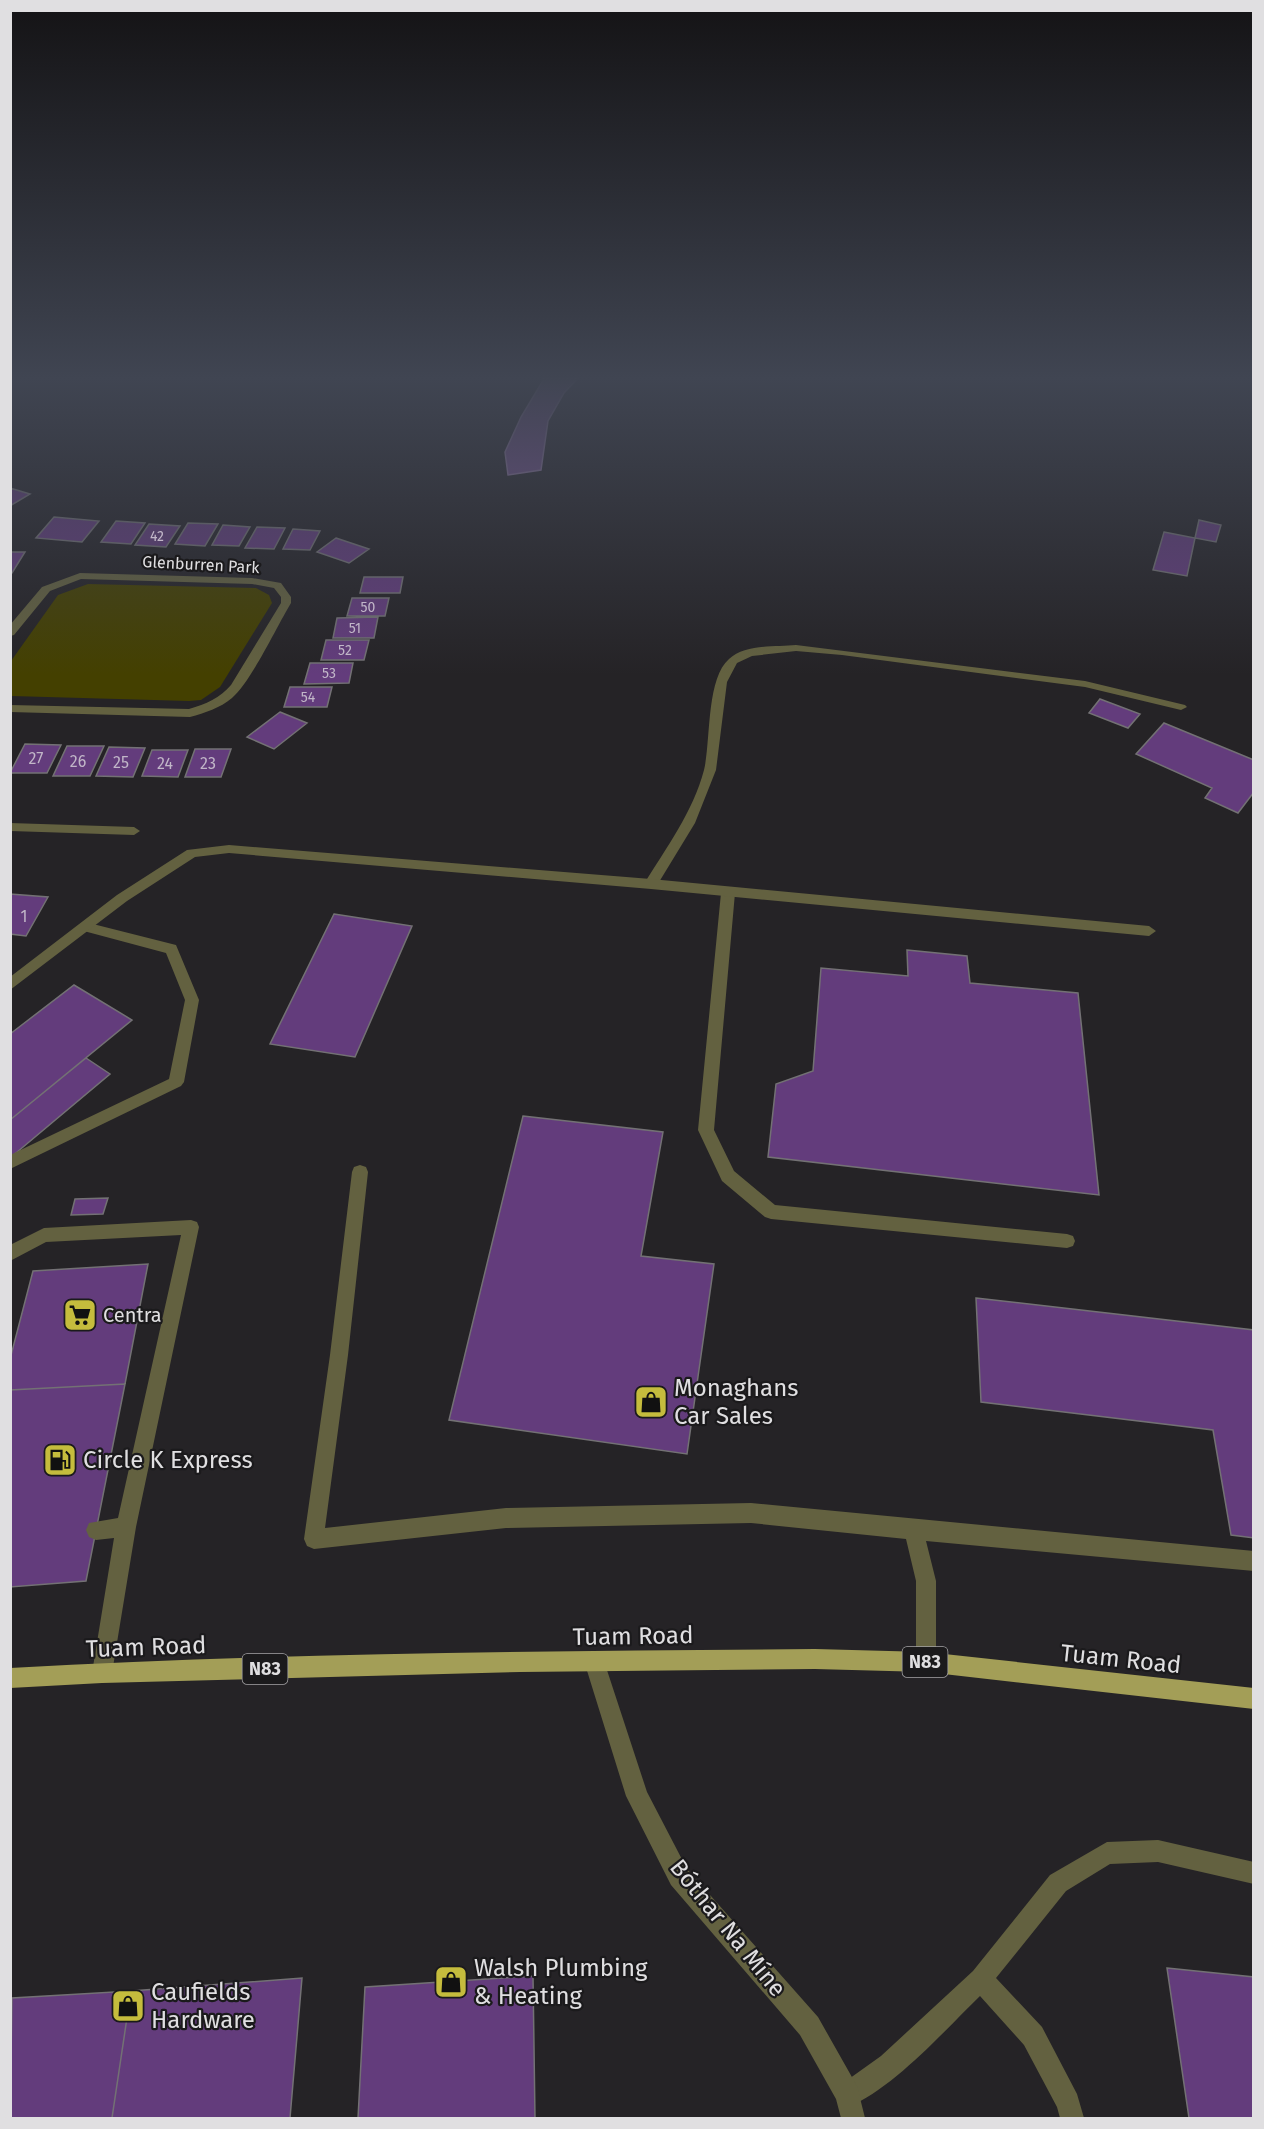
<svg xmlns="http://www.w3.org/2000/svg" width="1264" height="2129" viewBox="0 0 1264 2129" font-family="'Fira Sans',sans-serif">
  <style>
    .green { fill: #444000 }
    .water { fill: #7a5394; stroke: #997dab; stroke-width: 1.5 }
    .building { fill: #633c7c; stroke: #737174; stroke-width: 1.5 }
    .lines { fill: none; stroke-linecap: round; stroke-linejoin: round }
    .lane { fill: #636140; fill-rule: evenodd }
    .street { fill: #636140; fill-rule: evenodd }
    .primary { fill: #a39e57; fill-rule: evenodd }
    .labels { text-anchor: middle; stroke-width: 4.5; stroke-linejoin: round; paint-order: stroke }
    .far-number-label { font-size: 14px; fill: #c1b6c8 }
    .far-street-label { font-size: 16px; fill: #e0dfe1; stroke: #1b1a1c }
    .number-label { font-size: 16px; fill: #c1b6c8 }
    .shield { fill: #1b1a1c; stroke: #a5a4a6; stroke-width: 1.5 }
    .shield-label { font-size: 18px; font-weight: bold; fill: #e0dfe1 }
    .poi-label { font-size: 20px; fill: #e0dfe1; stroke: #1b1a1c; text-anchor: start }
    .near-poi-label { font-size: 24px; fill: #e0dfe1; stroke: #1b1a1c; text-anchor: start }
    .near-street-label { font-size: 24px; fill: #e0dfe1; stroke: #1b1a1c }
  </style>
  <rect width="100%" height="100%" fill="#252326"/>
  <!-- green -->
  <path class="green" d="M88 584 256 588 269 595 272 603 220 687 201 700 189 701 11 696V661L58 595Z"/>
  <!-- water -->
  <path class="water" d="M545 377H579L564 393 548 421 541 470 508 475 505 452 521 417Z"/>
  <!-- building -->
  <path class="building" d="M10 488 30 494 10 506Z
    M54 517 99 521 82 542 36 538Z
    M1199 520 1221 525 1216 542 1195 538Z
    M116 521 145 523 131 544 101 542Z
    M188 523 218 524 205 546 175 544Z
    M149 524 180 526 166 547 135 545Z
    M223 525 250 527 239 546 212 545Z
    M257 527 285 528 274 549 245 548Z
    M293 529 320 531 310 550 283 549Z
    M1164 532 1195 538 1187 576 1153 570Z
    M336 538 369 549 349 563 317 552Z
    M10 552H25L12 573H10Z
    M364 577H403L400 593H360Z
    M352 598H389L385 616H347Z
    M378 617 374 638H333L337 618Z
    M326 640H369L364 660H321Z
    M310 663H353L349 683 304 684Z
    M290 687H332L327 707H284Z
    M1100 699 1140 714 1128 728 1089 713Z
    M280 712 307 723 274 749 247 737Z
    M1164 723 1254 760V792L1238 813 1205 798 1212 788 1136 754Z
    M25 744 61 745 47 773H10Z
    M67 746H104L90 776H53Z
    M109 747 145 748 133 777 96 776Z
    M195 749H231L221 777H185Z
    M152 750H188L178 777 142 776Z
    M10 894 48 897 26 936 10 934Z
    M334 914 412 926 355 1057 270 1044Z
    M907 950 967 956 970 983 1078 993 1099 1195 768 1157 776 1084 813 1071 821 968 908 976Z
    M74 985 132 1020 10 1120V1034Z
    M86 1058 110 1074 10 1158V1120Z
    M523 1116 663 1132 641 1256 714 1264 687 1454 449 1420Z
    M108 1198 103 1214 71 1215 75 1199Z
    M148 1264 125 1384 10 1390V1359L33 1271Z
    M976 1298 1254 1330V1538L1231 1535 1213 1430 981 1402Z
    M125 1384 86 1581 10 1587V1390Z
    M1167 1968 1254 1977V2118H1189Z
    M533 1976 535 2118H358L365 1987Z
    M302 1978 290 2118H112L131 1991Z
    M131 1991 112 2118H10L12 1998Z"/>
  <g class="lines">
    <!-- lane -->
    <path class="lane" d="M796 645 1085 681 1185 705 1187 707 1181 710 1085 687 842 655 796 651 752 656 737 663 727 682 716 770 695 823 656 887H646L644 884C666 848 693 812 704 770 711 741 706 679 729 659 745 644 776 647 796 645Z
      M10 823 134 827 140 831 134 835 10 831Z
      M728 888 735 893 714 1130 734 1171 775 1205 1067 1234 1073 1236 1075 1241 1073 1246 1067 1248 771 1219 765 1217 722 1181 698 1130 721 893Z
      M85 922 176 945 199 1000 184 1082 181 1086 10 1169V1155L169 1079 185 1000 166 953 80 930 78 927Z
      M360 1165 366 1167 368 1172 348 1355 325 1528 506 1508 751 1503 1254 1551V1571L926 1541 936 1581V1662L933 1669 926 1672 919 1669 916 1662V1581L906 1539 751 1523 506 1528 314 1549 307 1546 304 1539 330 1355 352 1172 354 1167Z
      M191 1220 197 1222 199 1227 136 1527 112 1673 109 1680 102 1683 95 1680 92 1673 114 1538 96 1540 89 1537 86 1530 89 1523 118 1518 181 1235 46 1242 10 1261V1245L44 1228Z
      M1158 1840 1254 1862V1884L1158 1862 1110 1864 1066 1891 996 1978 1042 2027 1077 2094 1084 2118H1060L1057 2107 1024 2045 980 1996C944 2031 894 2088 848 2107L839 2104 836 2095 839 2086 881 2056 973 1971 1050 1875 1107 1842Z"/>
    <!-- street -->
    <path class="street" d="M80 573 252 578 281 583 291 597V603C277 626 251 682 232 698 220 708 205 713 190 717L10 712V705L189 709C206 704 220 698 231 685L281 603V597L274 588 252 584 81 579 50 591 14 635 10 636V625L42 587Z
      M229 845 651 879 1149 926 1156 931 1149 936 651 889 229 853 195 857 127 901 10 990V977L117 895 187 850Z
      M594 1651 601 1654 604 1661 647 1792 687 1869 818 2017 857 2086 865 2118H841L836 2099 800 2035 671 1885 626 1796 584 1661 587 1654Z"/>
    <!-- primary -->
    <path class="primary" d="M815 1649 926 1652 1254 1688V1709L926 1672 815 1669 520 1672 102 1683 10 1688V1668C278 1653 547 1651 815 1649Z"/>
  </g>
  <!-- sky -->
  <linearGradient id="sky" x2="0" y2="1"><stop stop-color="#141315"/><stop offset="0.56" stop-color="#404552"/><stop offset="1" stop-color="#404552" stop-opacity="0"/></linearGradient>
  <rect width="1264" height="675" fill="url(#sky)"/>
  <!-- icons -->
  <defs>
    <symbol id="supermarket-square" viewBox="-11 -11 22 22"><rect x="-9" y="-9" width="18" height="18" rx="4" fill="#c5bc3d" stroke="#1b1a1c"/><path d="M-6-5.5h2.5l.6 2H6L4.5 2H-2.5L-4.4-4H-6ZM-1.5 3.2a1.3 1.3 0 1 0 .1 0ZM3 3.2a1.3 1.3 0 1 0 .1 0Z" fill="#111"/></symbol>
    <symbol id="shop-square" viewBox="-11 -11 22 22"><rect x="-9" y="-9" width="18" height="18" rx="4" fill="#c5bc3d" stroke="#1b1a1c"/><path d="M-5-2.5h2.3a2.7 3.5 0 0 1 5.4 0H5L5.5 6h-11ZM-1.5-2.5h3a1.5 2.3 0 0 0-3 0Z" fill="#111"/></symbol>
    <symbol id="fuel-square" viewBox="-11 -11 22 22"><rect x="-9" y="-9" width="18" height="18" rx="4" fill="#c5bc3d" stroke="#1b1a1c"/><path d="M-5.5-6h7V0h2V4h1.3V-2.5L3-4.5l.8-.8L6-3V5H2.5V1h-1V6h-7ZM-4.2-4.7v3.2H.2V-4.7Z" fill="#111"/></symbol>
  </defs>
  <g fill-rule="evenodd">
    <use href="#supermarket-square" x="61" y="1296" width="38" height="38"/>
    <use href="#shop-square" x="632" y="1383" width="38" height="38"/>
    <use href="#fuel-square" x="41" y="1441" width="38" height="38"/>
    <use href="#shop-square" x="432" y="1963" width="38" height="38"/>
    <use href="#shop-square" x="109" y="1987" width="38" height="38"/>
  </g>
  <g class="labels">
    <!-- far-number labels -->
    <g class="far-number-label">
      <text x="157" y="541">42</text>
      <text x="368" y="612">50</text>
      <text x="355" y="633">51</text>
      <text x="345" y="655">52</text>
      <text x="329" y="678">53</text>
      <text x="308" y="702">54</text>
    </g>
    <!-- far-street labels -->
    <g class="far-street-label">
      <text transform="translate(201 564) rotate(3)" y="6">Glenburren Park</text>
    </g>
    <!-- number labels -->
    <g class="number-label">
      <text x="36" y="764">27</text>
      <text x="78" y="767">26</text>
      <text x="121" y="768">25</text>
      <text x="165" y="769">24</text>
      <text x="208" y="769">23</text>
      <text x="24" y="922">1</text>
    </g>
    <!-- shield labels -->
    <g class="shield">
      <rect x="902.5" y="1647" width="45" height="30" rx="4.5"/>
      <rect x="242.5" y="1654" width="45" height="30" rx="4.5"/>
    </g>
    <g class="shield-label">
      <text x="925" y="1668">N83</text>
      <text x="265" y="1675">N83</text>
    </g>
    <!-- poi labels -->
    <g class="poi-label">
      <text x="103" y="1322">Centra</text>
    </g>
    <!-- near-poi labels -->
    <g class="near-poi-label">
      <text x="674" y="1396">Monaghans<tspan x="674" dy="28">Car Sales</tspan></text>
      <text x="83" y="1468">Circle K Express</text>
      <text x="474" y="1976">Walsh Plumbing<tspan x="474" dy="28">&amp; Heating</tspan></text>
      <text x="151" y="2000">Caufields<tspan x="151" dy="28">Hardware</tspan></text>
    </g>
    <!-- near-street labels -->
    <g class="near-street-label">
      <text transform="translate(633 1636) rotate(-1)" y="8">Tuam Road</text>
      <text transform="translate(146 1647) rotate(-2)" y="8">Tuam Road</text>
      <text transform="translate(1121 1659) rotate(6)" y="8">Tuam Road</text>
      <text transform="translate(728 1928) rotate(51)" y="8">Bóthar Na Míne</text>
    </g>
  </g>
  <!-- border -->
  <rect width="1264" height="2129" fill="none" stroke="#e0dfe1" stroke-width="24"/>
</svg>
